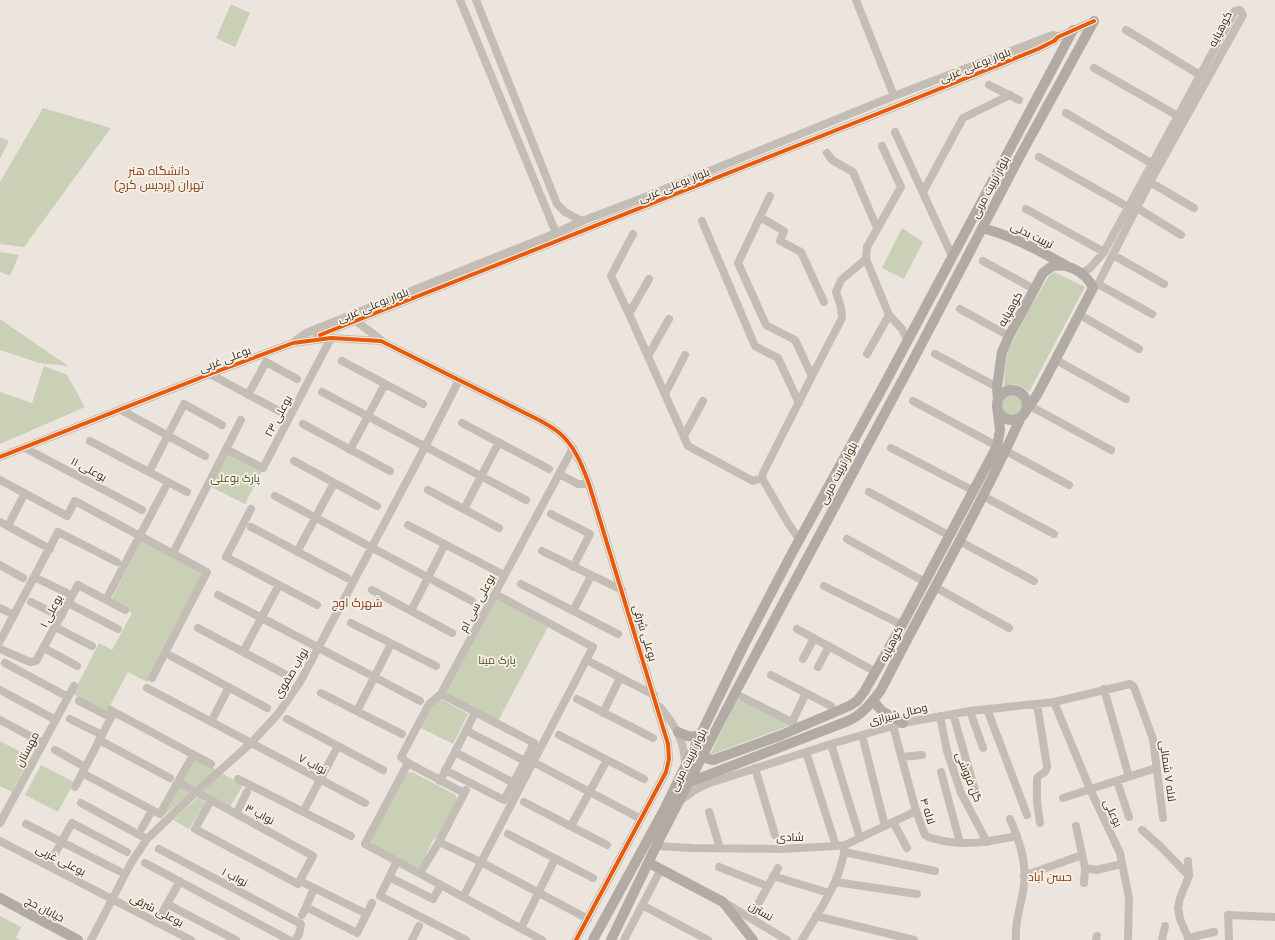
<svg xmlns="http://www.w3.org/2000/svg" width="1275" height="940" viewBox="0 0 1275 940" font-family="'Space Grotesk',Cairo,sans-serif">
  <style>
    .green { fill: #cad0b6 }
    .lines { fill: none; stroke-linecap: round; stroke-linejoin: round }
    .minor { stroke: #c3bdb6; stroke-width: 8 }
    .major { stroke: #b2aba5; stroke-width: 10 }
    .cycleway-casing { stroke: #f9f0e3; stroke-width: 6 }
    .cycleway { stroke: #e8590c; stroke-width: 4 }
    .labels { text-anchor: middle; stroke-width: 3.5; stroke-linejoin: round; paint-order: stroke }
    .street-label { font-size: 11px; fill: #332b25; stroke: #f9f0e3 }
    .park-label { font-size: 11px; fill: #405229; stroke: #f9f0e3 }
    .neighbourhood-label { font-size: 12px; fill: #823d1e; stroke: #f9f0e3 }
  </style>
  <rect width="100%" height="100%" fill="#ebe5dd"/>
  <!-- green -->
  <path class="green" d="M231 4 250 13 235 47 216 38Z
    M43 108 111 128 24 247 0 244V182Z
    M0 137 9 141 0 159Z
    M902 228 923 242 904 279 882 268Z
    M0 252 19 255 10 276 0 272Z
    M1054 272 1085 287 1029 392C1019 384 1016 382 1004 388L1005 370 1008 351 1029 309 1049 276Z
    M0 319 68 366 40 363 0 350Z
    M44 366 67 375 85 407 0 444V392L32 403Z
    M1001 405a11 11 0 1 1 22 0a11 11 0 1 1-22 0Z
    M226 452 262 471 245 504 209 486Z
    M142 540 204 573 173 629 147 682 128 672 106 713 73 694 99 643 112 650 132 613 111 600Z
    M496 599 548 627 498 721 446 693Z
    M441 699 468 714 453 744 419 727 432 705Z
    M737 699 791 725 710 755Z
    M0 741 30 757 12 792 0 786Z
    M193 757 217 770 195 789 181 781Z
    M41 765 74 782 58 812 25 795Z
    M412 772 456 795 457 802 440 836 433 840 420 867 416 868 373 846 371 840 407 773Z
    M221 773 243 785 230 807 200 792Z
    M178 785 191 792 162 817Z
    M198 797 205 803 189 829 173 820Z
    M0 916 21 927 16 938 20 940H0Z"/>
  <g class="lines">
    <!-- minor -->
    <path class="minor" d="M460 0 556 233
      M476 0 557 204 565 212 582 221
      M856 0 894 96
      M1126 30 1200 75
      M1094 68 1178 116
      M989 85 1019 100
      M1066 113 1151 163
      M895 132 952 256
      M882 146 901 187 867 247 866 259 889 315 902 329 907 339
      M827 153 832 160 853 172 877 228
      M1039 157 1128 207
      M1150 182 1194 208
      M923 192 963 118 1010 95
      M770 196 738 263 766 325 795 340 812 376 763 473 762 478 788 523 799 539
      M1137 208 1181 235
      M1026 209 1104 252
      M760 217 784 231 780 241 801 252 824 302
      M702 221 755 346 778 358 799 403
      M633 234 611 276 629 314 688 446 753 481 762 478
      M1113 255 1164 284
      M983 261 1034 289
      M1081 273 1089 269 1104 252 1235 11 1240 10 1243 15 1150 182 1098 284 1093 288
      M1098 284 1152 314
      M960 309 1009 336
      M629 314 649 279
      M1080 315 1139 349
      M355 319 356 321 381 340
      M317 336 897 106 1038 49 1054 41 1058 37 1094 21
      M294 342 306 333 556 233 582 221 640 199 894 96 1050 36 1054 35 1058 37
      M867 354 889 315
      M935 354 997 387
      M648 356 669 319
      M1056 360 1126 399
      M342 361 423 404
      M210 374 279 411
      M812 376 842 318 841 307 836 292 841 280 866 259
      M322 392 526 500
      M665 394 685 355
      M248 395 266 362 297 379
      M913 401 997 446
      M1030 406 1111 450
      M121 410 205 456
      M462 423 549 469
      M303 424 390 471
      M684 436 703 401
      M90 441 187 492
      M25 448 142 510
      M891 448 974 491
      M226 449 263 468 331 338
      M350 450 385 384
      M1006 451 1069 485
      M0 457 210 374 293 343 331 338 381 341 541 421C546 424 552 427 557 431 574 444 582 465 589 484L668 744 669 759 666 772 576 940
      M294 461 377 506
      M149 472 184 404 222 425
      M559 474 578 484H589
      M0 480 67 516 75 501 207 572 152 678
      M428 490 499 528
      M869 492 950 536
      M275 496 472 601
      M983 496 1054 534
      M251 509 226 557 317 605
      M464 509 499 442
      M551 514 590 534 573 567
      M0 522 50 549
      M408 525 504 575
      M8 526 25 493
      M251 527 347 578
      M847 539 925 582
      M959 541 1034 581
      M542 551 622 590
      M297 552 334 483
      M173 553 241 420
      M0 565 23 578
      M34 577 67 593
      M521 584 618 634
      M824 586 902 625
      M935 587 1009 628
      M372 590 452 633
      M109 594 165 488
      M218 595 420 701
      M31 602 61 617
      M68 603 118 629
      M0 608 14 615
      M411 611 445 544
      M573 611 591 576
      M351 623 436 666
      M55 627 92 646
      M198 628 290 677
      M797 629 876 672
      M0 641 58 532 117 562
      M44 648 77 666
      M0 649 30 662 36 661 78 585 125 610
      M243 652 279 585
      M171 656 267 708
      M803 659 814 638
      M5 663 68 697
      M592 663 654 695
      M818 667 829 646
      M771 675 831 706
      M147 688 365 803
      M1104 689 1129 777
      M0 690 56 720
      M321 693 402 734
      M441 694 534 743 525 761 471 733
      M742 697 792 722 797 728
      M577 699 653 738
      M79 701 108 716 111 710 112 711
      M1054 702 1090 789 1120 853 1129 898 1128 940
      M1037 704 1047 766C1046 776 1040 772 1037 779V802L1040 823
      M660 707C675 725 685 741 685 765
      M987 709 1027 815
      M357 711 391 644
      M970 711 983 748
      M114 712 211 764
      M603 713 620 678
      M953 714 976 794
      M940 716 947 751 961 793 987 842
      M70 719 102 735
      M287 719 383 770
      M0 720 43 743
      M211 722 229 687
      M792 722 806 693
      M893 726 916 811 925 835C930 839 937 839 943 841 971 846 990 841 1017 836
      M559 735 644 779
      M862 735 885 826
      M99 740 170 778
      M831 744 860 838
      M55 750 85 767
      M455 752 514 783
      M806 752 836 846
      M902 757 922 755
      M755 768 775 835
      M445 770 504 800 525 761 533 762 641 819
      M941 772 960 843
      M82 773 160 814 193 755
      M238 779 351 836
      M440 781 475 713
      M1117 781 1129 817
      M178 782 313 856 298 884 195 829 211 800
      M75 787 114 712
      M464 793 408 763 401 757 429 704 441 694 573 448
      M1063 798 1156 768
      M681 800 695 790 707 784 831 744 903 723 970 711 1054 702 1130 684 1134 687 1153 739 1163 818
      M524 802 607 845
      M81 803 147 839
      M303 812 338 746
      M709 812 720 848
      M236 814 247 792
      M1010 819C1019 840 1027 862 1024 885 1022 904 1014 921 1016 940
      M893 822 907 848
      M0 823 74 686
      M26 824 119 871
      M571 826 607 760
      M1076 826 1085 868 1084 883
      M142 828 152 810
      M1142 830 1160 846 1189 876
      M508 834 593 878
      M0 841 191 940
      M439 842 481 862 588 919
      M656 846 691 848 781 849 836 846 845 845 916 811
      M159 849 301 924 299 934 295 940
      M844 852 935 871
      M397 861 380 896 466 940
      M1188 861 1189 876 1180 898 1178 908 1180 919 1189 940
      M145 863 289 940
      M48 866 72 823 127 852
      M719 867 767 886
      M1085 868 1096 870 1122 864
      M420 873 439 842 466 790
      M773 876 829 893
      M1024 876 1082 855
      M389 877 433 899 441 885 365 844 408 763
      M300 881 367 914
      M835 882 917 894
      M441 885 542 940
      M314 888 306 907 357 933 372 903
      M463 897 593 647 495 594
      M725 903 787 940
      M167 904 236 940
      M642 905 708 940
      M302 915 306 907
      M816 916 914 940
      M751 917 778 868
      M157 922 180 881
      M521 928 555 859
      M1188 938 1214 932
      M91 940 131 863 147 839 196 792 251 743 278 714 300 682 425 447 459 380
      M412 940 419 926
      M624 940 661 869
      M802 940C819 911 842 880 845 845
      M1096 940 1097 936
      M1162 940 1165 926
      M1229 940 1228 915 1273 917"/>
    <!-- major -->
    <path class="major" d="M982 228C1013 236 1040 251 1067 266
      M997 405a15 15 0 1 1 30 0a15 15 0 1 1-30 0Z
      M998 400 997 387 1002 352 1009 336 1043 273C1046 271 1049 268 1051 267 1068 261 1087 274 1093 288L1037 395 1025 412
      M873 701 882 711 903 723
      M678 732C687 736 692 739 701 734
      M704 755 708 759 713 760 779 736 849 706 857 701 864 692 902 625 997 446 1000 430 997 406
      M690 782 848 721C863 714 871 703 881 690 927 599 979 510 1021 417
      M649 863 723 902 753 940
      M0 898 78 940
      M593 940 664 810 743 647 792 553 884 385 1073 30
      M611 940 660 838 735 693 910 366 1020 156 1094 21"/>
    <defs>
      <path id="cycleway" d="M320 335 897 106 1038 49 1054 41 1058 37 1094 21
        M0 457 210 374 293 343 331 338 381 341 541 421C546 424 552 427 557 431 574 444 582 465 589 484L668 744 669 759 666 772 576 940"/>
    </defs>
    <!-- cycleway casing -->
    <use href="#cycleway" class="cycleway-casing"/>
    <!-- cycleway -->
    <use href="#cycleway" class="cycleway"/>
  </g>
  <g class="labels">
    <!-- street labels -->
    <g class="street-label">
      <text transform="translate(1220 29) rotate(-63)" y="4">کوهپایه</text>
      <text transform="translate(975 65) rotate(-22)" y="4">بلوار بوعلی غربی</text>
      <text transform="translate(674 185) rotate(-22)" y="4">بلوار بوعلی غربی</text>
      <text transform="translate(990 187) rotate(-62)" y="4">بلوار تربیت مربی</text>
      <text transform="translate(1032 235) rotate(26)" y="4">تربیت بدنی</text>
      <text transform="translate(373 305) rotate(-22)" y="4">بلوار بوعلی غربی</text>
      <text transform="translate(1010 309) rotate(-61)" y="4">کوهپایه</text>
      <text transform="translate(225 359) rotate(-21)" y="4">بوعلی غربی</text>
      <text transform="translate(278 416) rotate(-62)" y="4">بوعلی ۲۳</text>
      <text transform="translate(89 469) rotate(28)" y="4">بوعلی ۱۱</text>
      <text transform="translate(838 473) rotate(-62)" y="4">بلوار تربیت مربی</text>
      <text transform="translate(477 603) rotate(-62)" y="4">بوعلی سی ام</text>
      <text transform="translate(51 611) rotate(-62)" y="4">بوعلی ۱</text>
      <text transform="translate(645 633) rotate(73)" y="4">بوعلی شرقی</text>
      <text transform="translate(891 644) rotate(-63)" y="4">کوهپایه</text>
      <text transform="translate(291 673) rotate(-59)" y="4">نواب صفوی</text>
      <text transform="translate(898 714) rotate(-14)" y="4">وصال شیرازی</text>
      <text transform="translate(27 749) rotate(-62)" y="4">مهستان</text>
      <text transform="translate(688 760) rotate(-63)" y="4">بلوار تربیت مربی</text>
      <text transform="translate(313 764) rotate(28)" y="4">نواب ۷</text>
      <text transform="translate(1168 771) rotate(82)" y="4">لاله ۷ شمالی</text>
      <text transform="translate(969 777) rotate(68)" y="4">گل فروشی</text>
      <text transform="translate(928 811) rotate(72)" y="4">لاله ۴</text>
      <text transform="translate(1113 813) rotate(65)" y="4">بوعلی</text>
      <text transform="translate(260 814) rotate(28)" y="4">نواب ۳</text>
      <text transform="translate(790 837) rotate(-1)" y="4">شادی</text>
      <text transform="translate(61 860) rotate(27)" y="4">بوعلی غربی</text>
      <text transform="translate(235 877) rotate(28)" y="4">نواب ۱</text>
      <text transform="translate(45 909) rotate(28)" y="4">خیابان حج</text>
      <text transform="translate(157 910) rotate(27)" y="4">بوعلی شرقی</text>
      <text transform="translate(761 911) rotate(31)" y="4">نسترن</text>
    </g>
    <!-- park labels -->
    <g class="park-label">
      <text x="235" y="482">پارک بوعلی</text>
      <text x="497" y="664">پارک مینا</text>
    </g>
    <!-- neighbourhood labels -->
    <g class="neighbourhood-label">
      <text x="159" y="175">دانشگاه هنر<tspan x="159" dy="14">تهران (پردیس کرج)</tspan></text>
      <text x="357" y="607">شهرک اوج</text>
      <text x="1050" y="881">حسن آباد</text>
    </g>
  </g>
</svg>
